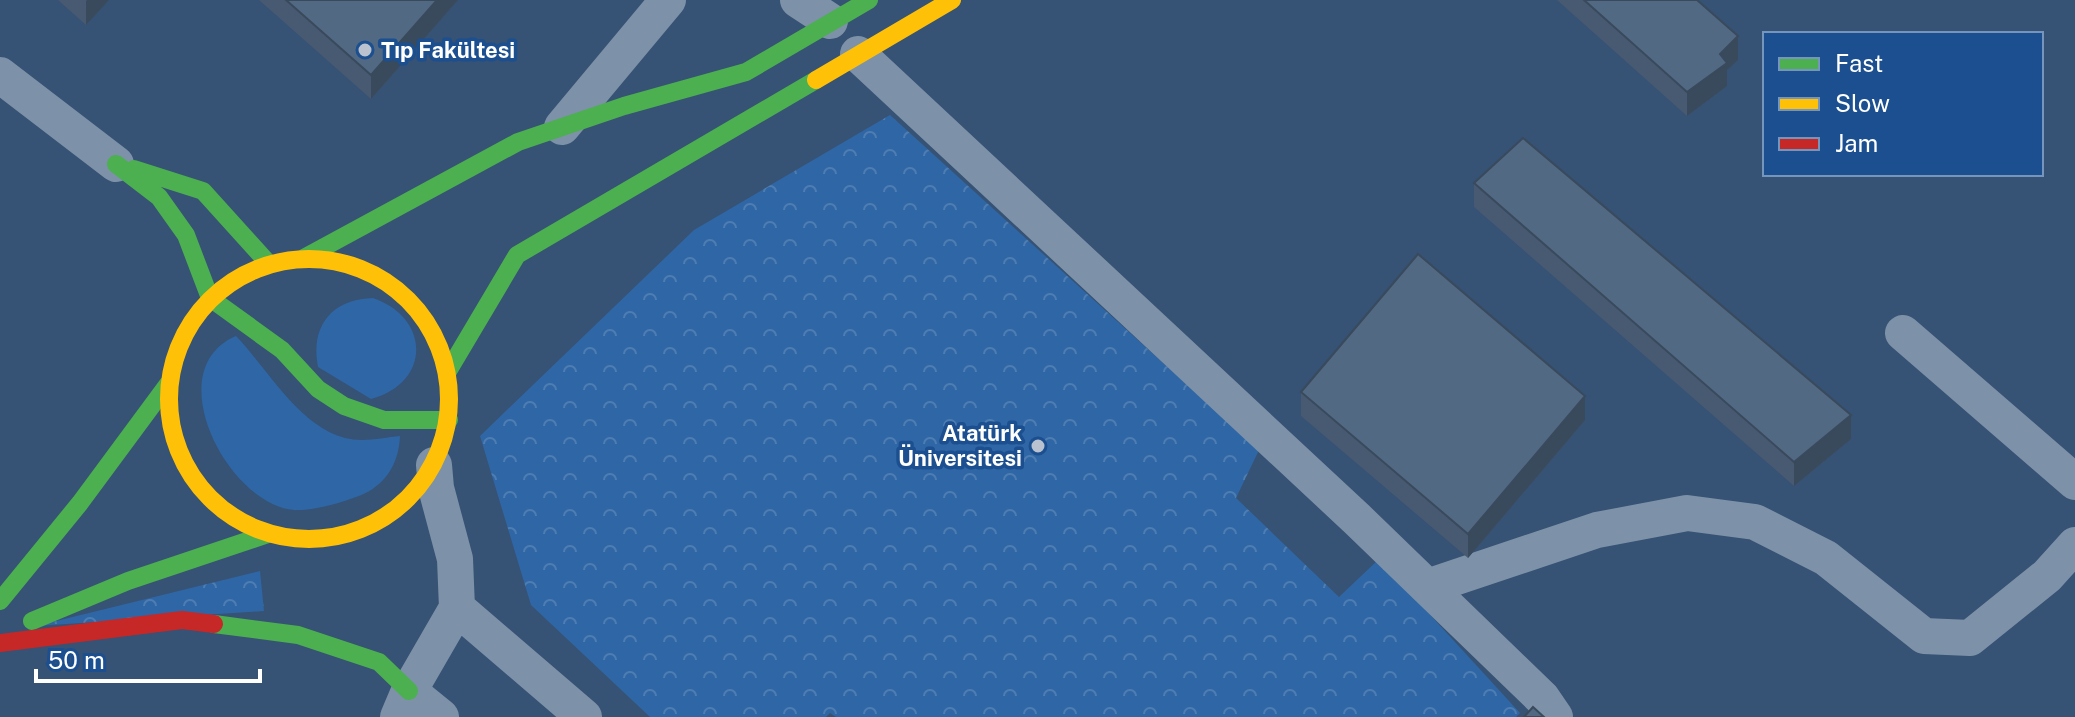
<svg xmlns="http://www.w3.org/2000/svg" width="2075" height="717" viewBox="0 0 2075 717" font-family="'Public Sans',sans-serif">
  <style>
    .grass { fill: #2f66a5 }
    .park { fill: url(#park-crowns) }
    .lines { fill: none; stroke-linecap: round; stroke-linejoin: round }
    .street { stroke: #7d92a8; stroke-width: 36 }
    .fast { stroke: #4caf50; stroke-width: 18 }
    .slow { stroke: #ffc107; stroke-width: 18 }
    .jam { stroke: #c62828; stroke-width: 18 }
    .wall { fill: #475a72 }
    .shaded-wall { fill: #394a5c }
    .building { fill: #526984; stroke: #394a5c; stroke-width: 2 }
    .poi-dot { fill: #b9c2ce; stroke: #1b4f8f; stroke-width: 3 }
    .labels { text-anchor: middle; stroke-width: 7; stroke-linejoin: round; paint-order: stroke }
    .poi-label { font-size: 22px; font-weight: bold; fill: #fff; stroke: #1b4f8f; text-anchor: start }
  </style>
  <defs>
    <pattern id="park-crowns" width="20" height="18" patternUnits="userSpaceOnUse" patternTransform="scale(2)"><rect width="20" height="18" fill="#2f66a5"/><path d="M2 6a3 3 0 1 1 6 0M12 15a3 3 0 1 1 6 0" fill="none" stroke="#4e7db2"/></pattern>
  </defs>
  <rect width="100%" height="100%" fill="#365274"/>
  <!-- grass -->
  <path class="grass" d="M373 298C431 318 431 383 371 399L318 367C310 326 332 299 373 298Z
    M236 336C271 372 306 440 362 440 374 440 388 437 400 436 399 464 385 486 359 496 340 503 314 511 294 510 227 504 158 369 236 336Z"/>
  <!-- park -->
  <path class="park" d="M890 115 1259 450 1236 498 1339 597 1379 559 1520 713 1516 717H836L830 713 826 717H650L531 605 480 436 694 230Z
    M260 571 264 611 36 626Z"/>
  <g class="lines">
    <!-- street -->
    <path class="street" d="M798 0 830 21
      M858 54 1358 520 1542 698 1555 717
      M0 75 116 164
      M562 127 668 0
      M1903 333 2075 482
      M1427 587 1597 530 1687 513 1755 522 1826 558 1924 636 1970 638 2047 576 2075 545
      M457 608 584 717
      M409 691 441 717
      M398 717 409 691 457 608 455 559 436 488 434 465"/>
    <!-- fast -->
    <path class="fast" d="M116 164 159 197 186 235 210 298 282 350 318 389 344 406 384 420H449
      M134 169 203 191 269 264
      M304 258 518 142 624 106 746 72 869 0
      M447 373 517 255 816 80
      M0 601 80 503 168 384
      M32 621 128 581 268 534
      M214 624 298 635 379 662 409 691"/>
    <!-- slow -->
    <path class="slow" d="M816 80 952 0
      M169 399a140 140 0 1 1 280 0a140 140 0 1 1-280 0Z"/>
    <!-- jam -->
    <path class="jam" d="M0 643 182 620 214 624"/>
  </g>
  <!-- wall -->
  <path class="wall" d="M58 0H109L86 25Z
    M259 0H458L371 99Z
    M1557 0H1697L1738 60 1727 70V86L1687 116Z
    M1474 183 1851 439 1794 486 1474 207Z
    M1301 392 1585 420 1468 558 1301 416Z"/>
  <!-- shaded-wall -->
  <path class="shaded-wall" d="M87 0H109L86 25V1Z
    M437 0H458L371 99V75Z
    M1738 36V60L1727 70V86L1687 116V92L1720 54Z
    M1585 396V420L1468 558V534Z
    M1851 415V439L1794 486V462Z"/>
  <!-- building -->
  <path class="building" d="M286 0H437L371 75Z
    M1584 0H1697L1738 36 1720 54 1727 63 1687 92Z
    M1523 138 1851 415 1794 462 1474 183Z
    M1418 254 1585 396 1468 534 1301 392Z
    M1533 707 1544 717H1524Z"/>
  <!-- markers -->
  <g class="poi-dot">
    <circle cx="365" cy="50" r="8"/>
    <circle cx="1038" cy="446" r="8"/>
  </g>
  <g class="labels">
    <!-- poi labels -->
    <g class="poi-label">
      <text x="381" y="58">Tıp Fakültesi</text>
      <text x="1022" y="441" text-anchor="end">Atatürk<tspan x="1022" dy="25">Üniversitesi</tspan></text>
    </g>
  </g>
  <!-- legend -->
  <rect x="1763" y="32" width="280" height="144" fill="#1b4f8f" stroke="#7695bc" stroke-width="2"/>
  <rect x="1779" y="58" width="40" height="12" fill="#4caf50" stroke="#7695bc" stroke-width="2"/>
  <text x="1835" y="72" font-size="24" fill="#ffffff">Fast</text>
  <rect x="1779" y="98" width="40" height="12" fill="#ffc107" stroke="#7695bc" stroke-width="2"/>
  <text x="1835" y="112" font-size="24" fill="#ffffff">Slow</text>
  <rect x="1779" y="138" width="40" height="12" fill="#c62828" stroke="#7695bc" stroke-width="2"/>
  <text x="1835" y="152" font-size="24" fill="#ffffff">Jam</text>
  <!-- scale -->
  <path d="M36 669v12h224v-12" fill="none" stroke="#ffffff" stroke-width="4"/>
  <text x="48" y="669" font-size="24" fill="#ffffff" stroke="#1b4f8f" stroke-width="6" paint-order="stroke">50 m</text>
</svg>
